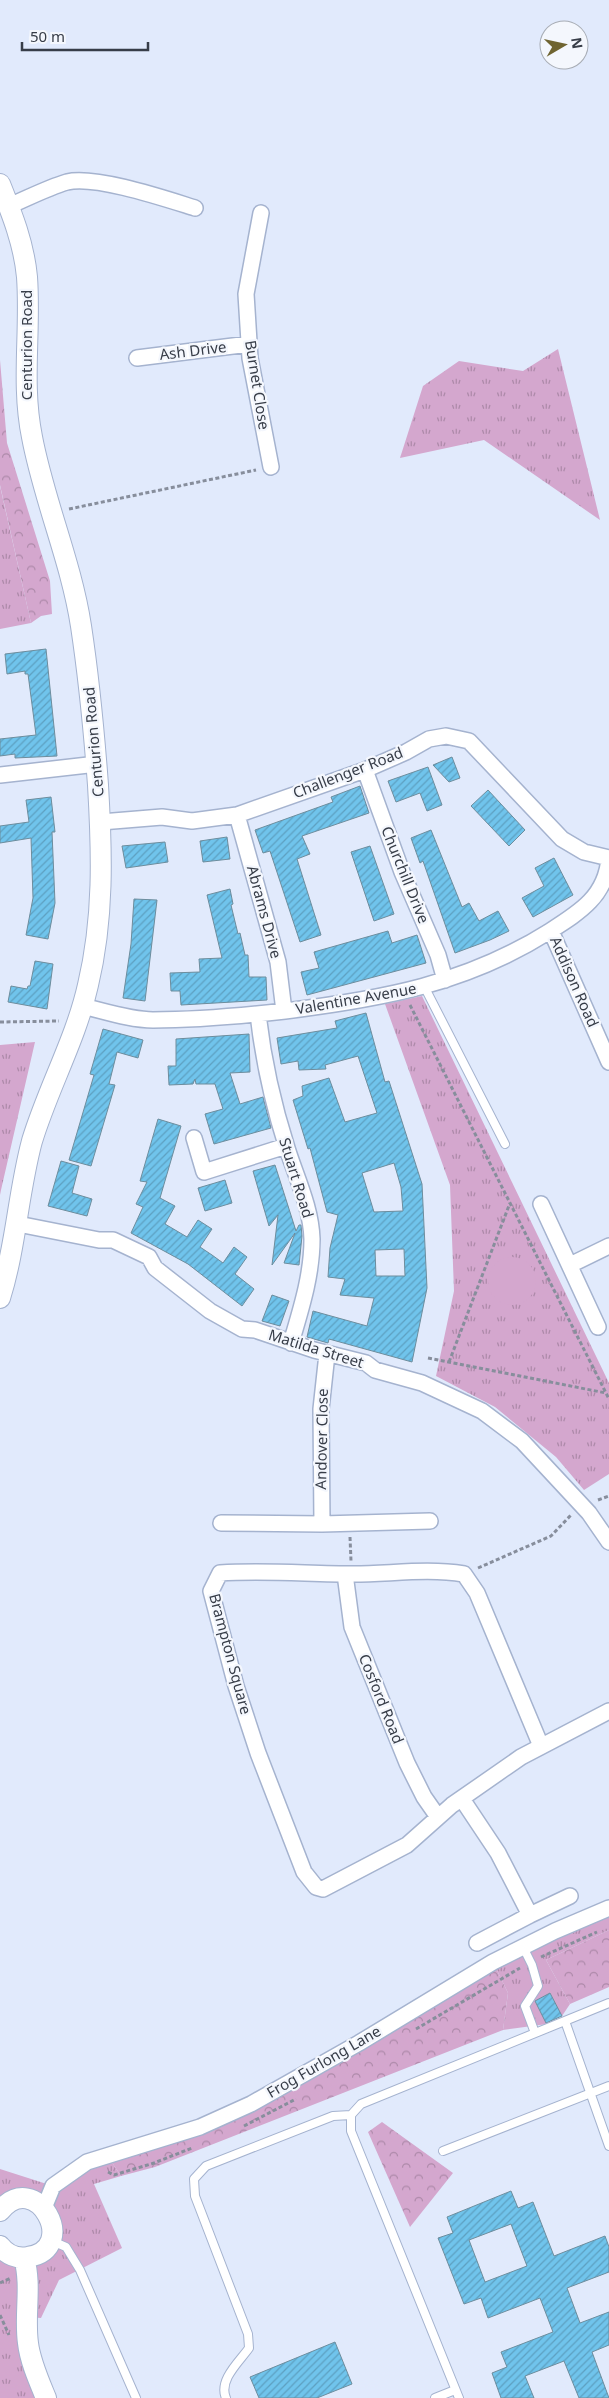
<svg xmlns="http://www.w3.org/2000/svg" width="609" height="2398" viewBox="0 0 609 2398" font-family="'Noto Sans',sans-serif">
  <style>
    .grass { fill: url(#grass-tufts) }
    .forest { fill: url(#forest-crowns) }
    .park { fill: #d4a7ce }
    .building { fill: url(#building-hatch); stroke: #6d8d9d; fill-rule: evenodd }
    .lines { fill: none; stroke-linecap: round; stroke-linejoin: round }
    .service-casing { stroke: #a5b3cf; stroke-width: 10 }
    .minor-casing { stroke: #a5b3cf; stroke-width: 18 }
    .tertiary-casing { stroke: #a5b3cf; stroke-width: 22 }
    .path { stroke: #878e9c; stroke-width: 3; stroke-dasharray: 4 2.5; stroke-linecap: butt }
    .service { stroke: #fff; stroke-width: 8 }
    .minor { stroke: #fff; stroke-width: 15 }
    .tertiary { stroke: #fff; stroke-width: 20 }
    .labels { text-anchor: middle; stroke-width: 4.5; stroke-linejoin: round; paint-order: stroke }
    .street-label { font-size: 15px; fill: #373d48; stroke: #f4f7fd }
  </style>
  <defs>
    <pattern id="grass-tufts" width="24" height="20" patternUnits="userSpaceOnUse" patternTransform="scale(1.25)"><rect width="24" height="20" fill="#d4a7ce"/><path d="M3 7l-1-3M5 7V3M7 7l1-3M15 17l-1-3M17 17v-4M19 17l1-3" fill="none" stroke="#ad89a9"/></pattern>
    <pattern id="forest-crowns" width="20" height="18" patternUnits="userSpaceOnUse" patternTransform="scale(1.25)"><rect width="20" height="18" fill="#d4a7ce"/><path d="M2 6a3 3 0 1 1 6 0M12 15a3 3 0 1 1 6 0" fill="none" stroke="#ad89a9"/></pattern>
    <pattern id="building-hatch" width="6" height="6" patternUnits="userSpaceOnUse" patternTransform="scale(1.25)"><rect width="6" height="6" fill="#70c4ec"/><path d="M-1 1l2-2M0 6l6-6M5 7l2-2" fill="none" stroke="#5da0c1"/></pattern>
  </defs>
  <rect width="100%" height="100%" fill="#e1eafc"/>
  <!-- grass -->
  <path class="grass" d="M558 349 600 520 484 440 400 458 423 386 459 361 523 371Z
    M0 486 31 623 0 629Z
    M422 996 609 1383V1474L584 1490 556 1457 495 1407 436 1376 454 1291 450 1185 385 1004Z
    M35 1042 1 1190 0 1195V1045Z
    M609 1908V1930L546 1960 570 2004 562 2016 550 1993 535 2001 547 2024 503 2030 508 1993 493 1962Z
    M107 2155 121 2176 94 2184 122 2248 59 2280 41 2318 27 2317 46 2398H0V2246L44 2249 39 2204 0 2211V2169L53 2186Z"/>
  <!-- forest -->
  <path class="forest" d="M0 360 7 443 50 581 52 614 41 616 31 623 0 485Z
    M609 1930V1987L570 2004 546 1960Z
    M493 1962 508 1993 503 2030 155 2167 121 2176 107 2155 200 2127Z
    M382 2122 453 2173 410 2227 368 2132Z"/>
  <!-- park -->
  <path class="park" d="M488 1281a24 24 0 1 1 48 0a24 24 0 1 1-48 0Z"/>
  <!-- building -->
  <path class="building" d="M46 649 57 756 15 758V754L0 756V739L36 735 28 674H25V671L7 674 5 654Z
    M452 757 460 778 449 782 433 765Z
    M428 767 442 805 427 811 420 793 396 802 388 781Z
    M360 786 369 813 302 836 310 854 297 859 321 935 300 942 270 851 263 853 255 830 333 802 331 797Z
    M488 790 525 830 509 846 471 806Z
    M51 797 55 832H52L55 903 48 939 26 935 33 898 31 838 0 843V826L29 822 26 800Z
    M431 830 462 907 469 903 479 921 498 911 509 931 490 940 455 953 423 861 420 863 411 838Z
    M227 837 230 859 203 862 200 841Z
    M165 842 168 862 126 868 122 846Z
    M370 846 394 914 374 921 351 852Z
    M554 858 573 895 533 917 522 898 544 886 535 868Z
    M230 889 233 904 231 905 238 934 240 933 245 955H248L249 977H266L267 1000 181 1005 180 991H171L170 973 200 972 199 959 222 958 207 895Z
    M134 899 157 900 145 1001 123 998 131 944Z
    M388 931 392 943 417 935 426 963 307 995 301 972 319 968 314 952Z
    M35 961 53 964 47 1009 8 1002 11 986 27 989 28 986H30Z
    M366 1013 385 1082 389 1081 422 1184 427 1288 412 1362 329 1339 328 1343 307 1337 313 1311 367 1326 374 1298 340 1295 345 1279 328 1277 330 1248 338 1215 327 1212 310 1148 308 1149 293 1100 303 1096 302 1086 329 1078 345 1122 377 1113 358 1056 325 1065 326 1069 299 1070 298 1061 281 1064 277 1038 337 1028 335 1021ZM394 1163 401 1187 403 1211 374 1212 362 1173ZM404 1249 405 1276H376L375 1250Z
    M103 1029 143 1040 138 1058 117 1052 109 1084 115 1085 91 1166 69 1160 94 1075 90 1074Z
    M249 1034 250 1072 230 1073 240 1104 263 1097 271 1128 214 1144 205 1114 223 1109 215 1084H196L195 1079 193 1084 169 1085 168 1066H176V1039Z
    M158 1119 181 1126 160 1198 175 1206 165 1224 187 1237 198 1220 212 1229 200 1247 212 1255 223 1263 234 1247 247 1257 235 1274 254 1289 242 1306 188 1264 131 1233 143 1207 136 1204 147 1182 140 1181Z
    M61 1161 79 1166 72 1193 92 1199 87 1216 48 1206Z
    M275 1165 296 1231 299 1225H301L302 1236 299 1265 284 1263 295 1233 272 1265 278 1215 269 1226 253 1171Z
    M225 1180 232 1203 205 1211 198 1188Z
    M272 1295 289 1301 280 1326 262 1321Z
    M550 1993 562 2016 546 2023 535 2001Z
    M511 2191 518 2208 533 2202 554 2256 605 2236 609 2247V2272L567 2288 580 2323 609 2312V2345L592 2352 609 2398H579L564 2361 525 2376 534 2398H501L492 2373 507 2367 501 2352 553 2332 540 2298 488 2318 481 2298 464 2304 438 2238 453 2233 447 2217ZM511 2224 527 2266 485 2282 469 2240Z
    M335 2342 352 2384 317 2398H259L250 2377Z"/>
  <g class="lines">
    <defs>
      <path id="service" d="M424 986 505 1144
        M523 1947 532 1965 538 1986 525 2006 535 2033
        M565 2021 609 2146
        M351 2115V2131L459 2398
        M443 2151 609 2086
        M52 2241 66 2247 80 2270 136 2398
        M226 2398C218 2380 240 2361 249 2348L248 2334 195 2196 194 2179 206 2166 333 2116 351 2115 361 2104 609 2003
        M435 2398 455 2390"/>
      <path id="minor" d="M9 206C28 198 47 188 67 182 95 175 166 199 195 208
        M261 213 246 294 250 358 271 467
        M137 358 249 344
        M365 770 402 872 438 955 445 980
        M0 775 97 764
        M237 815 278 962 284 1011
        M101 822 162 817 192 821 237 815 365 770 406 752 429 739 446 736 469 741 562 839 584 852 609 858
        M551 931 609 1062
        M82 1006C104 1011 130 1020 153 1020 196 1020 241 1016 285 1011 382 999 466 984 550 931 580 912 606 896 609 858
        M258 1014C263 1059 273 1104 287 1148 296 1177 311 1207 312 1239 312 1275 301 1309 291 1343
        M194 1138 204 1172 286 1146
        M541 1204 598 1327
        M18 1224 99 1240H113L149 1257 155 1268 210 1311 242 1329 255 1330 314 1350 366 1363 375 1370 422 1383 482 1411 522 1441 589 1513 609 1542
        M570 1265 609 1246
        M221 1523 322 1524 430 1521
        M322 1524 321 1409 327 1354
        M345 1574 352 1627 407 1763 424 1797 438 1817
        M541 1746 477 1593 464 1574C428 1568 390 1574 354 1574 309 1574 264 1570 220 1573L211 1591 236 1686 258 1753 304 1872 316 1887 323 1889 407 1845 452 1805 521 1757 609 1711
        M462 1799 498 1853 530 1915 477 1943
        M530 1915 570 1896
        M44 2208 53 2186 87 2162 200 2127 251 2104 359 2043 493 1962 555 1931 609 1908"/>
      <path id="tertiary" d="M0 184C12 214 24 244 27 277 31 331 21 383 32 437 44 501 71 561 81 626 89 679 94 731 98 785 102 853 104 918 88 985 76 1039 48 1088 32 1141 18 1193 16 1247 0 1298
        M0 2211C36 2167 81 2249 28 2257 17 2259 7 2255 0 2246
        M24 2258C32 2286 24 2314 28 2343 30 2361 39 2381 46 2398"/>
    </defs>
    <!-- service casing -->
    <use href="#service" class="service-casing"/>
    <!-- minor casing -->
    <use href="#minor" class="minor-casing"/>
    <!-- tertiary casing -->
    <use href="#tertiary" class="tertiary-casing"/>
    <!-- path -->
    <path class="path" d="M69 509 256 470
      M410 1005 609 1399
      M0 1022 59 1021
      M428 1358 606 1393
      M449 1362 510 1203
      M598 1500 609 1496
      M350 1537 351 1561
      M478 1568 551 1536 571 1515
      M541 1957 597 1932
      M416 2029 520 1968
      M244 2126 296 2099
      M108 2172 114 2175 154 2163 192 2148
      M0 2283 11 2278
      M0 2315 9 2335"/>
    <!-- service -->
    <use href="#service" class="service"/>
    <!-- minor -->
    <use href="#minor" class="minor"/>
    <!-- tertiary -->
    <use href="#tertiary" class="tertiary"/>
  </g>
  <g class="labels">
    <!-- street labels -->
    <g class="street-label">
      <text transform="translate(27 345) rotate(-90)" y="5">Centurion Road</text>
      <text transform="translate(193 351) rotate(-7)" y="5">Ash Drive</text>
      <text transform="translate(257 385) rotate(81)" y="5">Burnet Close</text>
      <text transform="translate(94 742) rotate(-95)" y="5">Centurion Road</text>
      <text transform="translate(348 773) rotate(-21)" y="5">Challenger Road</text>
      <text transform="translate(405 875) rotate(68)" y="5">Churchill Drive</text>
      <text transform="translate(264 912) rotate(75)" y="5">Abrams Drive</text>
      <text transform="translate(574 982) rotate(66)" y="5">Addison Road</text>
      <text transform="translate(356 999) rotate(-10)" y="5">Valentine Avenue</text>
      <text transform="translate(296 1178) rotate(73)" y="5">Stuart Road</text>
      <text transform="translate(316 1349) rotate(17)" y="5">Matilda Street</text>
      <text transform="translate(322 1439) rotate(-89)" y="5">Andover Close</text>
      <text transform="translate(230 1654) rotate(75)" y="5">Brampton Square</text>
      <text transform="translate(381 1699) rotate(68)" y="5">Cosford Road</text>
      <text transform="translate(324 2062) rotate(-30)" y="5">Frog Furlong Lane</text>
    </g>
  </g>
  <!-- north arrow -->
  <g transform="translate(564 45) rotate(81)"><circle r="24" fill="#f4f7fd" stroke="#a8adb5"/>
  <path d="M0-4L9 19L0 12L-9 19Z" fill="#6f6431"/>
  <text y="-8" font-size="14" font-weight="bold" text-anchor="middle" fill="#373d48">N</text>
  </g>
  <!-- scale -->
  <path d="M22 42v8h126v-8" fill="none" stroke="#373d48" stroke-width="2.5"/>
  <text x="30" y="42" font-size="15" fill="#373d48" stroke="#f4f7fd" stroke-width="4" paint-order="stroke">50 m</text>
</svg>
